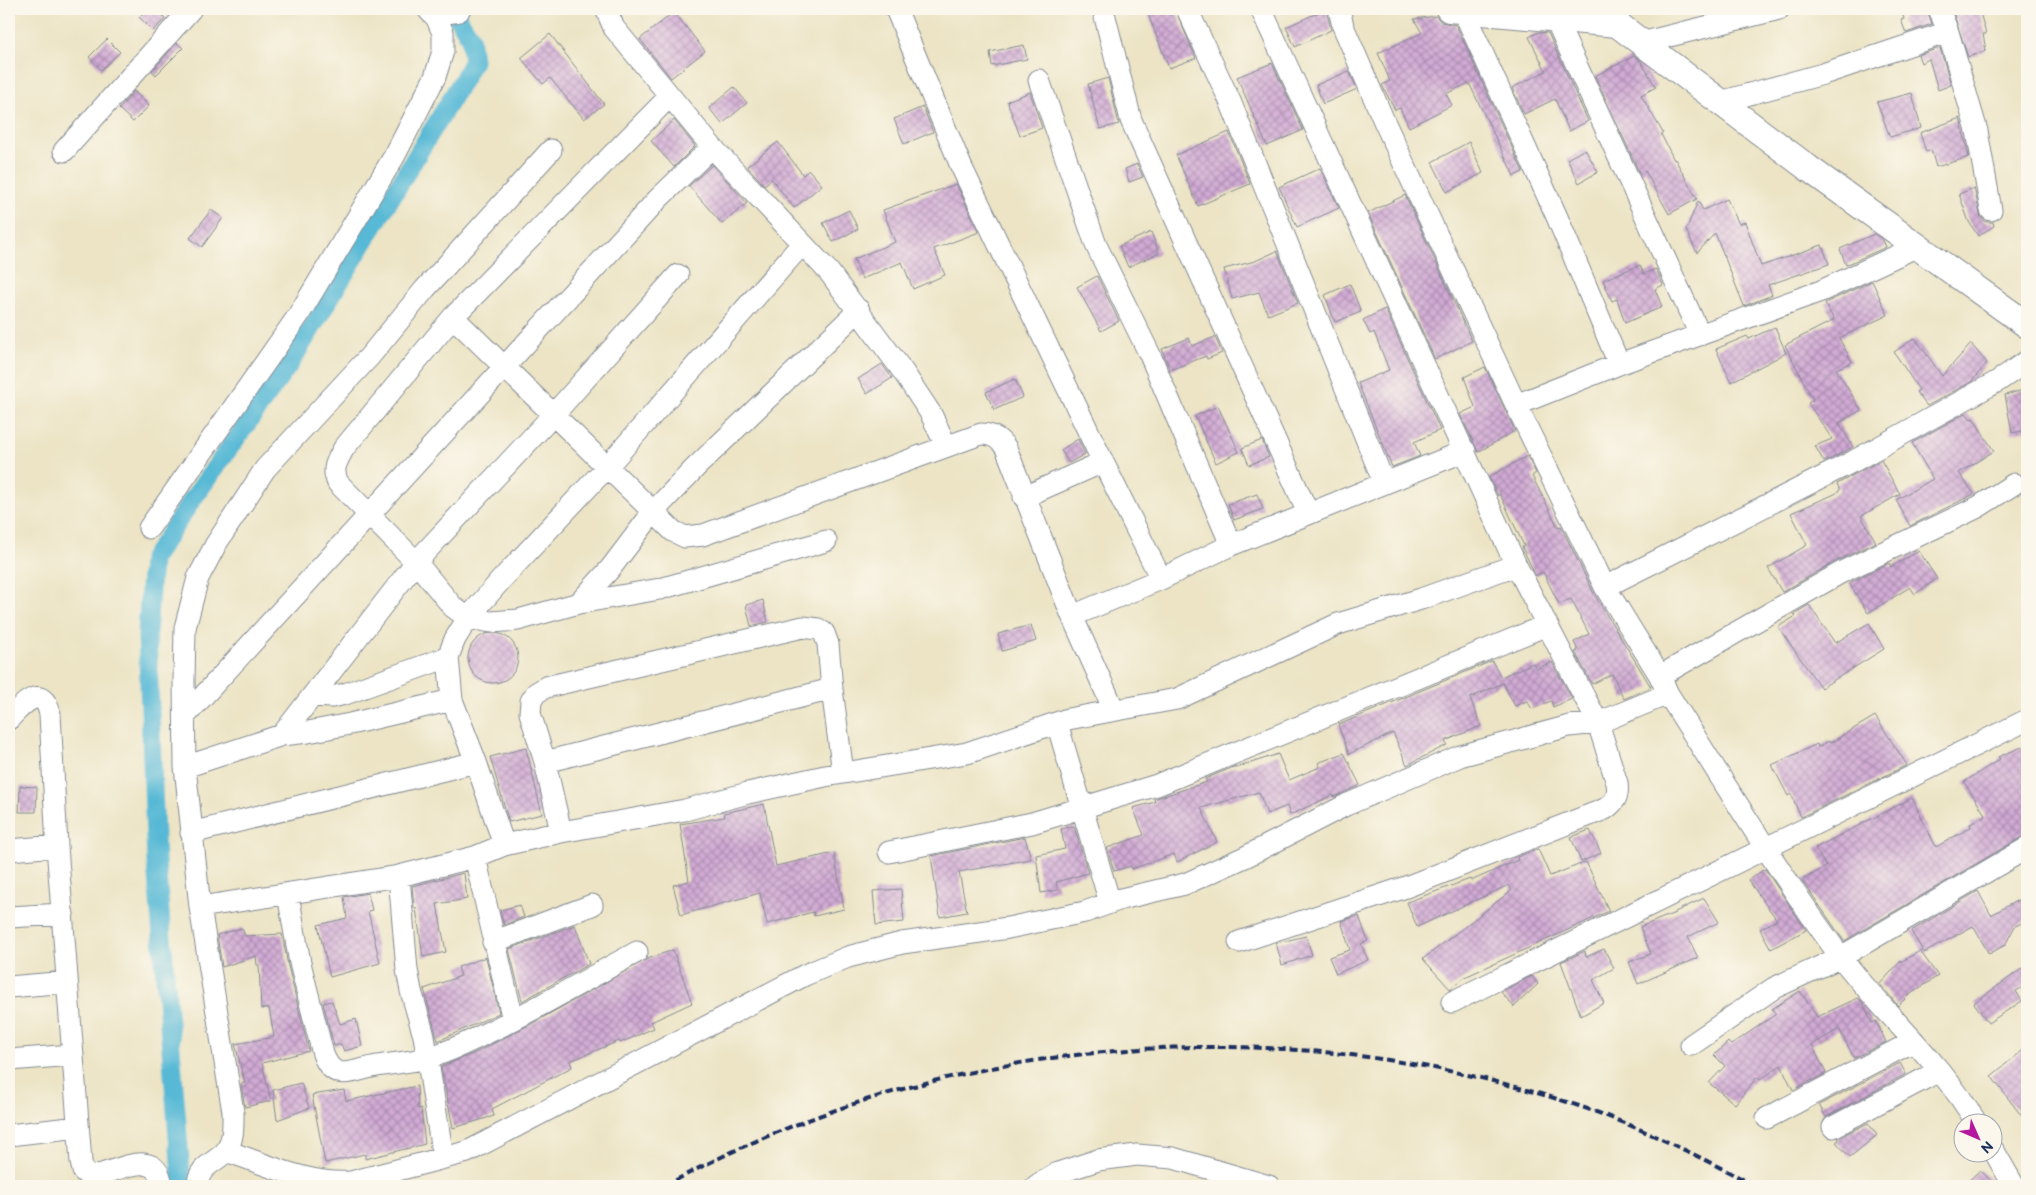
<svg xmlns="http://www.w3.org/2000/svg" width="2036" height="1195" viewBox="0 0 2036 1195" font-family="'Balsamiq Sans',sans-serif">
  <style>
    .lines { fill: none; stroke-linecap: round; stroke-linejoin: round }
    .canal { stroke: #58b9d6; stroke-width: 19 }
    .building { fill: url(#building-cross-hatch) }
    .minor-casing { stroke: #848a92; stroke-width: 23 }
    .major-casing { stroke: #848a92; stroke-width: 28 }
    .minor { stroke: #fff; stroke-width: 21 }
    .major { stroke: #fff; stroke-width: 26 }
    .rail { stroke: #1b2f5e; stroke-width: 4; stroke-dasharray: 8 4; stroke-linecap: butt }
  </style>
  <defs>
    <pattern id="building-cross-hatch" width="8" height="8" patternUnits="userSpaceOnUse" patternTransform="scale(1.25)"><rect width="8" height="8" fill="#d1aad4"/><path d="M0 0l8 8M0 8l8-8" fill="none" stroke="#a98baf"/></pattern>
  </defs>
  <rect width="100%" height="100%" fill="#fbf7ec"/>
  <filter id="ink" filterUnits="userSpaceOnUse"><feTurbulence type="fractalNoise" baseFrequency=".02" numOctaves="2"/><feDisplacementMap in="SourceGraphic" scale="10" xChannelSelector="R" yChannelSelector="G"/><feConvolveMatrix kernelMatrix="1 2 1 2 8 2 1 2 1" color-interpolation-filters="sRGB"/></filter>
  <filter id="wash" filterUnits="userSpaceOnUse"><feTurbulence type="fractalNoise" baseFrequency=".0096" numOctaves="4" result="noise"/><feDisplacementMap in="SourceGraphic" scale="20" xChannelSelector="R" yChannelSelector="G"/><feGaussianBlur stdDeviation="1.12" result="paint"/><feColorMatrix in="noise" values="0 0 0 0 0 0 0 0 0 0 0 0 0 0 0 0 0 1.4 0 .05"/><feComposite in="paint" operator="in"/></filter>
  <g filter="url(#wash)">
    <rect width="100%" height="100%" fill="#ece4c5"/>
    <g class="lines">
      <!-- canal -->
      <path class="canal" d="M182 1186 156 862 147 633 152 560 194 497 289 365 464 78 473 61 470 37 452 9"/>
    </g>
    <g id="blocks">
      <!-- building -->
      <path class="building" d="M147 9H155L165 19 153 31 139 17Z
        M1146 9H1175L1196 58 1169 68Z
        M1326 9 1331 30 1295 47 1286 27Z
        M1901 9H1927L1932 24 1906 33 1901 20 1904 19Z
        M1952 9H1979L1986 34H1983L1986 51 1968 57Z
        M674 12 705 51 671 78 640 39Z
        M1436 16 1441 22 1456 25 1523 172 1514 176 1469 83 1446 94 1452 105 1409 127 1400 108 1395 110 1382 85 1390 81 1378 53 1422 33 1414 19Z
        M1539 32 1548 33 1588 121 1569 131 1555 99 1524 114 1512 88 1546 71 1529 37Z
        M550 34 604 104 584 119 550 78 543 84 521 58Z
        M107 39 120 52 101 70 89 57Z
        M177 43 183 48 156 75 152 71Z
        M1024 45 1027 59 992 66 990 52Z
        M1940 48 1951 85 1938 90 1929 59 1921 63 1918 55Z
        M1634 56 1640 60 1656 87 1641 95 1663 133 1661 134 1674 160 1675 159 1697 199 1669 214 1645 171 1640 174 1595 76Z
        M1272 63 1303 130 1267 146 1237 77Z
        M1349 71 1357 89 1323 104 1316 85Z
        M1108 78 1119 124 1100 129 1088 84Z
        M734 87 747 103 722 124 709 108Z
        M134 91 149 106 133 122 119 109Z
        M1030 92 1042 128 1020 136 1007 101Z
        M1912 93 1921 128 1890 137 1877 102Z
        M923 107 933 132 904 144 894 119Z
        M1960 118 1969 157 1936 167 1931 150 1926 152 1920 133Z
        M674 120 695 146 674 167 651 141Z
        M1229 132 1250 184 1198 206 1176 155Z
        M778 142 803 175 809 170 822 185 794 208 772 179 764 185 747 166Z
        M1469 142 1483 173 1447 192 1432 162Z
        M1585 149 1598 172 1579 183 1567 159Z
        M1137 164 1143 177 1129 182 1125 169Z
        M712 165 747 203 722 224 689 186Z
        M1320 168 1339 208 1297 227 1279 187Z
        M956 184 979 232 934 249 945 275 913 289 902 262 862 279 854 259 895 242 883 210Z
        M1974 188 1981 218 1986 222H1993L1994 226 1978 236 1969 222 1959 194Z
        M1405 195 1472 341 1435 359 1368 213Z
        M1727 199 1739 224 1745 222 1761 266 1822 245 1829 264 1768 285 1772 295 1744 306 1715 233 1697 253 1686 230 1698 201 1703 210Z
        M211 210 223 218 202 247 190 238Z
        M849 210 858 229 833 242 823 223Z
        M1151 232 1159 253 1128 267 1119 246Z
        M1874 234 1883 240 1886 247 1846 265 1840 249Z
        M1277 251 1298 303 1268 315 1259 292 1232 299 1224 269 1255 261Z
        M1640 265 1644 274 1656 269 1663 285 1655 289 1662 307 1625 323 1617 299 1612 301 1603 280Z
        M1097 276 1119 321 1101 331 1077 287Z
        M1872 281 1888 315 1839 338 1852 362 1836 369 1861 410 1839 423 1853 447 1824 462 1815 446 1832 439 1808 403 1813 400 1785 345 1834 320 1825 303Z
        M1350 284 1361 312 1335 322 1325 295Z
        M1385 309 1440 430 1414 442 1420 456 1392 467 1358 383 1389 370 1374 332 1370 334 1363 320Z
        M1775 327 1786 353 1731 382 1716 349 1747 336 1749 339Z
        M1215 337 1222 353 1207 359 1206 356 1170 370 1162 349 1189 338 1192 346Z
        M1915 338 1942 376 1971 344 1987 363 1971 382 1927 406 1916 392 1919 390 1894 352Z
        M882 364 892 378 867 394 858 379Z
        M1485 367 1515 431 1478 452 1460 414 1475 407 1464 377Z
        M1015 379 1023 397 994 410 986 392Z
        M2027 389V430L2012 433 2005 395Z
        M1218 406 1239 452 1216 463 1195 416Z
        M1966 413 1971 419 1973 418 1994 451 1959 473 1974 494 1910 526 1896 500 1933 479 1912 443Z
        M1078 439 1085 454 1069 463 1061 450Z
        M1262 440 1269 457 1249 465 1242 448Z
        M1527 456 1536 473 1532 476 1558 527 1561 526 1594 594 1651 687 1624 699 1612 674 1592 684 1575 652 1578 651 1574 642 1589 634 1571 599 1559 604 1543 572 1536 576 1522 547 1524 546 1500 494 1498 496 1489 477Z
        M1881 460 1900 494 1861 516 1876 542 1836 561 1782 592 1768 568 1807 545 1791 513 1835 494 1840 490 1837 484Z
        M1257 494 1263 509 1234 520 1228 504Z
        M1919 551 1937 579 1915 594 1910 587 1868 613 1849 583 1889 563 1891 567Z
        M763 600 768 622 751 626 746 605Z
        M1809 605 1835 643 1869 623 1884 649 1821 688 1778 627 1796 616 1794 614Z
        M1031 625 1036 641 1002 651 998 634Z
        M468 658a25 25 0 1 1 50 0a25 25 0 1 1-50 0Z
        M1492 661 1501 677 1533 663 1536 669 1552 662 1572 699 1553 707 1551 701 1532 709 1527 701 1515 706 1503 683 1470 698 1481 726 1445 741 1447 745 1407 765 1393 733 1349 754 1338 725Z
        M1875 716 1907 765 1801 817 1791 794 1788 796 1772 765 1817 744 1818 747 1829 741 1830 743Z
        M2024 746 2027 754V834L1844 941 1802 880 1826 867 1815 848 1912 798 1936 847 1971 827 1970 824 1986 816 1964 782 2000 759 1998 757Z
        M526 748 542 814 509 822 490 757Z
        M1344 753 1360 785 1334 797 1333 795 1290 815 1287 806 1267 814 1259 792 1201 808 1217 842 1177 862 1174 854 1132 869 1131 866 1114 871 1107 848 1144 835 1133 808 1155 802 1154 799 1207 782 1205 779 1236 766V768L1278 754 1289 780 1320 767 1318 763Z
        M20 786 37 787 36 812H19Z
        M764 804 776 866 834 853 844 909 814 916 813 912 767 924 760 893 681 915 673 885 689 881 680 824 725 817 724 813Z
        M1074 826 1088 873 1056 882 1058 890 1041 893 1036 855 1065 849 1061 829Z
        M1590 830 1601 853 1581 862 1571 837Z
        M1025 837 1031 859 959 872 967 912 940 917 931 856Z
        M1538 849 1550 876 1586 862 1609 911 1465 977 1450 989 1423 959 1512 890 1509 885 1417 927 1407 902 1470 879 1471 881 1518 860 1517 857Z
        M1765 869 1806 930 1771 949 1760 929 1777 920 1748 880Z
        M464 873 467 899 437 904 446 952 423 957 416 908H414L412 886Z
        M901 889 904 922 876 925 873 891Z
        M1978 891 1991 915 2027 895V921L2015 926 2005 945 1989 954 1973 926 1924 953 1911 931Z
        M368 893 372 910 368 911 380 963 330 977 318 925 347 918 344 897Z
        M1704 898 1719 922 1688 937 1698 958 1638 984 1629 962 1651 954 1640 927 1675 913V912Z
        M520 905 524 917 504 925 500 910Z
        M1359 916 1368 941 1361 944 1368 960 1336 974 1329 957 1350 950 1341 921Z
        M575 925 589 964 522 1001 509 949Z
        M242 928 245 936 282 934 288 966 309 1051 262 1063 271 1101 245 1107 241 1084 245 1083 235 1044 274 1037 269 1008 261 1009 259 965H257L256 956 222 967 217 935Z
        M1306 936 1312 955 1282 965 1276 943Z
        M1604 949 1614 968 1593 980 1604 1003 1581 1016 1561 962 1585 951 1586 957Z
        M673 950 692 1003 651 1022 654 1028 620 1043 619 1041 570 1061 572 1067 492 1109 494 1116 453 1128 441 1067 475 1053 535 1022 647 959Z
        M1920 951 1938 976 1909 995 1898 1006 1880 984 1900 962Z
        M486 957 499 1013 438 1041 424 989 461 976 458 967Z
        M2027 965V985L2016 991 2022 1001 1988 1023 1974 1003Z
        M1532 976 1538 984 1514 1007 1501 992Z
        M1800 991 1817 1017 1858 998 1863 1003 1872 1023 1876 1021 1886 1042 1854 1058 1839 1029 1812 1045 1826 1073 1793 1090 1781 1065 1760 1080 1757 1077 1735 1104 1709 1083 1725 1066 1714 1055 1728 1042 1731 1045 1776 1014 1772 1009Z
        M332 1001 340 1024 356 1019 362 1046 344 1051 341 1044 334 1046 323 1003Z
        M2027 1047V1123L1991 1076Z
        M1900 1063 1906 1074 1826 1117 1819 1105Z
        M301 1083 309 1108 277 1120 273 1090Z
        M417 1086 418 1109 421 1108 425 1144 365 1159V1154L325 1163 312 1095 344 1090 346 1101Z
        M1868 1123 1877 1135 1850 1157 1836 1142 1839 1140 1838 1138Z
        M1980 1170 1996 1186H1963Z"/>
    </g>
  </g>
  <g filter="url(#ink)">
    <use href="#blocks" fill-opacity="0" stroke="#848a92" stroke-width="1"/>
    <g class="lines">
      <defs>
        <path id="minor" d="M606 9 614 28 712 147 829 272 902 370 931 414 946 446
          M896 9 961 166 1103 462 1161 579
          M1103 9 1131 120 1308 513
          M1187 9 1230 101 1384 483
          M1261 9 1516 565
          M1339 9 1343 26 1384 121 1516 405 1605 587 1660 676 1668 694
          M1939 9 1948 32 1977 131 1991 210
          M1463 10 1557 217 1619 364
          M1555 18 1700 335
          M1641 43 1779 9
          M1039 80 1096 245 1150 355 1231 545
          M670 96 453 317 344 448C337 461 331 469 338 483L416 562 453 607 468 618 491 622 518 620 579 603 660 589 826 541
          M1720 102 1823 74 1948 32
          M551 150 425 289 370 356 265 469 216 544 198 578 185 628 184 681 185 767 200 907 399 876 475 857 504 845 561 832 685 810 748 793 825 776 967 753 1068 719 1177 699 1338 624 1421 599 1516 565 1598 723 1617 783C1619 796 1615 802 1605 809L1406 887 1239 942
          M64 151 191 9
          M453 317 673 531 685 537 703 535 981 434C993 434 1000 439 1006 448L1072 616 1114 710
          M1516 405 1619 364 1821 291 1918 246
          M1024 497 1103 462
          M149 528 298 316 395 155 435 77 443 51V33L434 12
          M1605 587 1854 461 1998 381 2027 361
          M579 603 610 569 654 511 695 468 859 310
          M1072 616 1161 579 1231 545 1465 451
          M1660 676 1842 572 1978 507 2014 484
          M312 696 332 697 345 694 448 657
          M185 716 658 199 712 147
          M9 719C21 706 42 681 50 714L57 846 81 1162 83 1171 90 1177C114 1174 157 1144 162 1186
          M1057 723 1110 903
          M282 735 416 562 554 414 678 275
          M545 762 832 689
          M185 767 282 735 308 732 350 724 452 700
          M561 832 545 762 530 713 531 701 536 693 546 687 803 627 818 629 824 633 828 644 832 689 843 773
          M191 833 476 762
          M504 845 476 762 452 700 448 657 455 639 468 618 501 580 606 468 802 244
          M9 850 57 846
          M889 852 1032 823 1157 785 1547 625
          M475 857 513 1020
          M399 876 407 970 411 991 424 1036 443 1158
          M288 894 300 963 323 1054C334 1084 353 1070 377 1066 394 1063 413 1062 430 1057 452 1051 472 1040 493 1030 542 1006 589 978 637 952
          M9 917 63 914
          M493 942 592 905
          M9 987 67 982
          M1452 1002 2027 720
          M1691 1045 1774 988 1841 957 2027 848
          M9 1060 73 1055
          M1767 1118 1914 1041
          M1833 1127 1939 1071
          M9 1135 78 1127
          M226 1151C266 1164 308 1185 351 1182L467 1152 805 975 848 957 902 943 1008 928 1085 912 1121 899 1185 884 1245 857 1346 805 1460 756 1569 726 1598 723 1668 694C1724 782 1778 872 1840 956 1883 1013 1940 1061 1976 1122
          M1994 1151 2014 1186
          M198 1186C197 1166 216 1163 226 1151 234 1140 233 1124 233 1112L200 907
          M1036 1186 1055 1174 1098 1160 1137 1155 1173 1158 1269 1186"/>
        <path id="major" d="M431 9 434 12 457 9
          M1449 9 1617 24 1808 168 2027 325"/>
      </defs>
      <!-- minor casing -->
      <use href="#minor" class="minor-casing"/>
      <!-- major casing -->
      <use href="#major" class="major-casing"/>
      <!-- minor -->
      <use href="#minor" class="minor"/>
      <!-- major -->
      <use href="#major" class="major"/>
      <!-- rail -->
      <path class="rail" d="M665 1186C942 1033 1280 1006 1579 1106 1641 1127 1698 1156 1756 1186"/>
    </g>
  </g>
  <!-- margin -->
  <rect width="2036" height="1195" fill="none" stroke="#fbf7ec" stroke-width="30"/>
  <!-- north arrow -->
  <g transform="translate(1978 1138) rotate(135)"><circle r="24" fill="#fbf7ec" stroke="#a1a7b3"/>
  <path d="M0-4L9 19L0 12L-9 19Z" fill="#b5179e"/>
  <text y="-8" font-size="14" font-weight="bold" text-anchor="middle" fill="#1b2f5e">N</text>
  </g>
</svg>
